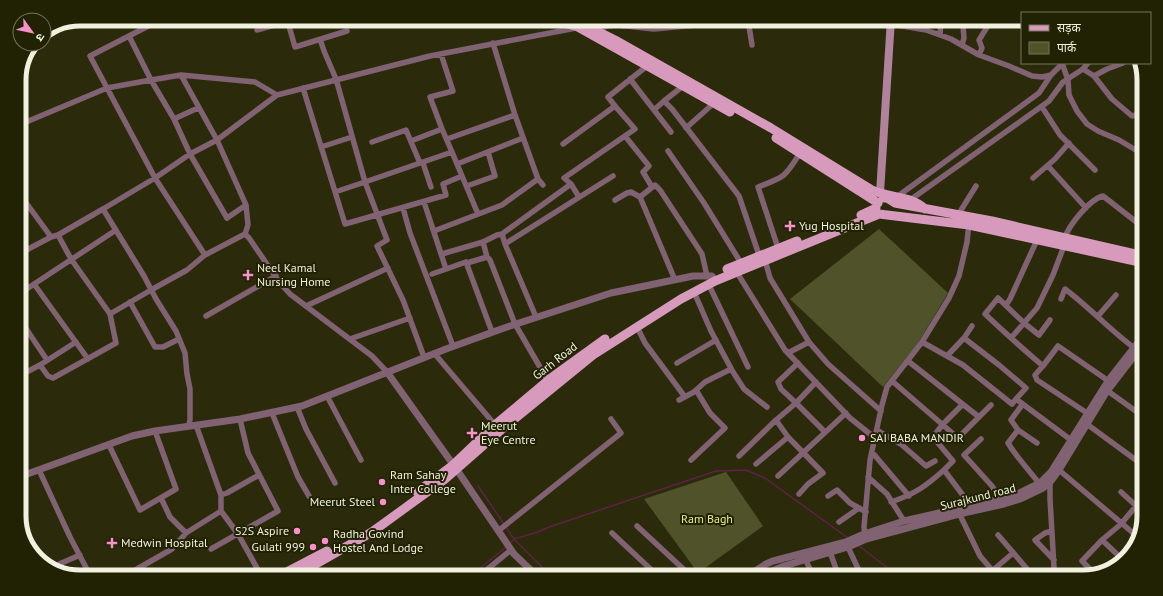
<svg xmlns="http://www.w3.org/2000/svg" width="1163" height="596" viewBox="0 0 1163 596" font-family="'PT Sans','Noto Sans Devanagari',sans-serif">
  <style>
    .green { fill: #505229 }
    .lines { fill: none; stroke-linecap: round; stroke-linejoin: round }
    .stream { stroke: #5e2147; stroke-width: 1.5 }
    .minor { stroke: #806272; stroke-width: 5.5 }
    .tertiary { stroke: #806272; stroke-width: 7 }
    .secondary { stroke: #b1829c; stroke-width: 8 }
    .primary { stroke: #d79abc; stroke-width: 9 }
    .poi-dot { fill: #f890cc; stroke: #212203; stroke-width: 1.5 }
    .labels { text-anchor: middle; stroke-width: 4; stroke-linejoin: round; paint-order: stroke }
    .poi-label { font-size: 12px; fill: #f0f1df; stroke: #212203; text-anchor: start }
    .street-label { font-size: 12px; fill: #f0f1df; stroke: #212203 }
    .park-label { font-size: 12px; fill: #e9ed82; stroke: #212203 }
    .rim { fill: none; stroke: #f0f1df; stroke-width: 5 }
  </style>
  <rect width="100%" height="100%" fill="#2b2b0c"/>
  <!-- green -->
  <path class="green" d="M879 229 948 293 918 343 883 387 790 299Z
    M726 472 763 526 698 573 644 499Z"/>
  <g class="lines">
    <!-- stream -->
    <path class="stream" d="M478 486 504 524
      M506 527 514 539 552 577
      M510 543 514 539 535 533 552 526 716 471 746 470 765 478 848 538
      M858 545 899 577
      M469 577 506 547"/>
    <!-- minor -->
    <path class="minor" d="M162 19 90 56 155 178 205 255
      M287 19 295 47 347 31
      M657 19V28
      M748 20 752 45
      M257 30 288 21
      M597 33 598 30 607 26 617 25 654 29 748 20 815 25 879 22 926 30 951 39 979 55 1009 66 1032 76 1042 77 1051 75
      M940 35 941 19
      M129 36 151 80 181 75 255 82 277 95
      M320 39 324 51 336 79 365 182 335 192
      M962 45 964 38 963 26
      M979 55 982 48 979 40 989 24V19
      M1062 63 1068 80 1069 95 1077 111 1087 124 1098 131 1119 140 1144 155
      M1083 69 1094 76 1112 99 1132 116 1144 113
      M1094 76 1107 69 1123 63
      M630 79 671 132
      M303 88 345 224C379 214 412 205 446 195L443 184 462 176 452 152 365 182 387 240 377 246 403 300 424 357
      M664 101 683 86
      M1042 107 1060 135 1095 170
      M198 108 174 119 190 154 217 140 277 95 430 56 576 28
      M655 109 664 101 672 109 739 196 759 255
      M19 125 107 88 151 80 174 119
      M686 128 714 103
      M442 129 452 152
      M625 136 649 166 643 172 652 187
      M447 139 515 115 493 43
      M411 141 442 129 430 97 453 91 441 54
      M372 142 406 130 420 163H423L431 187
      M563 144 615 106 608 97 647 66
      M321 147 352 137
      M668 151 704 203 741 263
      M457 164 523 138
      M1048 166 1086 208
      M462 176 478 214
      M1033 178 1055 159 1069 143
      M538 179 543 185
      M571 184 579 197
      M467 186 495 176 488 152
      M19 193 51 237 58 235 103 209 144 276 156 299 176 331 185 353 187 374 190 389V419L189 426
      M898 196 1039 93 1051 75 1063 63
      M640 197 655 185 660 190 702 254 707 276
      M615 200 627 193 631 192 640 197 675 280
      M910 200 1049 101 1063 82 1083 69 1088 63
      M424 202 446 269
      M403 208 410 233 453 346
      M103 209 155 178 190 154 227 218 246 205 217 140 181 75
      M958 215 976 186
      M434 231 502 205 538 179 515 115
      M245 234 248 225 246 205
      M58 235 71 259 110 314 151 290 187 270 205 255 245 234 249 238 280 283 290 294 372 356 387 372
      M1065 238C1068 226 1090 199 1103 196L1144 228
      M483 242 487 257 490 260 515 324 548 381
      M505 244 502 234 571 184 564 178 635 129 615 106
      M778 248 758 187C785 177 785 177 800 153
      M19 254 51 237
      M442 254 483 242 497 235 502 234
      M765 260 770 278 809 342
      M466 262 467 263 487 257
      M736 271 785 350 850 418 875 438
      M432 274 466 262 492 332
      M708 283 748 367
      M34 284 88 359
      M694 292 711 331 733 372 744 389 767 407
      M19 294 116 230
      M1061 299 1065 289C1089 307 1109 329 1133 347
      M130 302 155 347H163L179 339
      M1006 305 1010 299 1037 240
      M306 306 388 268
      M206 316 276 276
      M1098 316 1116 295
      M536 317 505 244 613 176
      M19 318 47 360
      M1050 320 1039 335 1024 323 1037 308 1053 275 1064 246
      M637 327 645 343 685 397
      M964 338 972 326
      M1011 338 1024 323 998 298 985 314C1004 332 1023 349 1043 366L1035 375 1037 380 1090 415
      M350 339 410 318
      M922 342 963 365 1012 404 1016 399 1071 440
      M434 353 496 426
      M788 353 809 342 828 364 881 411
      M947 356 964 338 999 365 1026 388 1016 399
      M908 361 979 417 991 405
      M677 363 716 340
      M798 363 778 382 781 389 796 403 776 420 788 437 823 473 808 484 799 494
      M40 365 48 376 53 378 116 343 110 314
      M1043 366 1058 346 1110 382
      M19 376 40 365 76 342
      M892 381 958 438 979 417
      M816 382 796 403 825 432
      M1105 389 1144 417
      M327 396 361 460
      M679 400 694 392 705 382 731 369
      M1022 405 1011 420 1018 430 1008 443C1017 458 1030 471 1041 486
      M297 407 306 429 335 483
      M272 413 298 477 309 496
      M1084 422 1144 466
      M196 425 221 495V511L238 534 262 577
      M877 430 902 445 926 466 935 461
      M1018 430 1037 443
      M981 439 964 455 992 486 1001 501
      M109 445 140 510 176 489 155 431
      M872 452 909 496
      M739 456 776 420
      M691 460 725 428 710 413 696 390
      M756 464 788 437
      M39 470 70 537 91 577
      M944 470 953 461 933 437 943 424 962 405
      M1059 470 1139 538
      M778 476 846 413
      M868 477 887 494 904 521
      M1050 480V499L1054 567 1052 577
      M1121 492 1144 513
      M221 495 227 493 259 475
      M828 496 837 490 850 503 866 512
      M161 498 170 517 186 533
      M891 502C915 494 926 486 944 470L971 506
      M958 511 980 556 998 577
      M839 522 859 508
      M637 526 692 577
      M498 531 621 433 611 419
      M1052 531 1045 533 1035 540 1054 560
      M612 533 659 577
      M998 535 1034 577
      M865 537 864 527 870 460 882 405 887 387 922 342 949 298 959 276 967 242 969 223
      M847 545 862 577
      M211 549 278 511 248 453 240 419
      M830 552 839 577
      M804 557 814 577
      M1122 559 1102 540 1121 524 1136 506
      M50 568 80 555
      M992 571 1013 553
      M1095 574 1082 561 1102 540
      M123 577 172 549 186 533 221 511
      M478 577 511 550"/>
    <!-- tertiary -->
    <path class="tertiary" d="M44 38 60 28
      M387 372 457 470 514 554 538 577
      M19 477 132 436 155 431 240 419 302 406 446 349 507 327 611 293 693 276H712L715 281
      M746 577 766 564 773 561 846 542 864 534 904 521 1013 496 1040 483 1051 472 1108 381 1144 335
      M758 577 784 566 848 547 866 539 959 514 1004 504 1020 499 1043 488 1051 481 1059 470 1107 391 1144 343"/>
    <!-- secondary -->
    <path class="secondary" d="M880 193 891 19"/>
    <!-- primary -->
    <path class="primary" d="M551 19 578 27 730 112
      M573 19 615 40 771 128 872 190C888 198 911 195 925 209
      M776 138 878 203
      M883 198H887L895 203 992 221 1144 256
      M861 215 876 208
      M727 269 797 241
      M417 492 453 465 495 425 551 378 605 339
      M277 577 327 551
      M293 577 372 532 445 479 502 429 593 355 681 299 715 281 879 214 969 225 1144 263"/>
  </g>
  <!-- markers -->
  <g class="poi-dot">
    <path d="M788 220h4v4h4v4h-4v4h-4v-4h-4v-4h4z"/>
    <path d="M246 269h4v4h4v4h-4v4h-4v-4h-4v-4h4z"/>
    <path d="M470 427h4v4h4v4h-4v4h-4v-4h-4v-4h4z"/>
    <circle cx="862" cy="438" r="4"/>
    <circle cx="382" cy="482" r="4"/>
    <circle cx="383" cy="502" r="4"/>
    <circle cx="297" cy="531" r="4"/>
    <circle cx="325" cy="541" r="4"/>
    <path d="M110 537h4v4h4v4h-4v4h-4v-4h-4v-4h4z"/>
    <circle cx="313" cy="547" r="4"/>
  </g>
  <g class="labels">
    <!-- poi labels -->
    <g class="poi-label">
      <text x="799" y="230">Yug Hospital</text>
      <text x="257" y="272">Neel Kamal<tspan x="257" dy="14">Nursing Home</tspan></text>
      <text x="481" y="430">Meerut<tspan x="481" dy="14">Eye Centre</tspan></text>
      <text x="870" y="442">SAI BABA MANDIR</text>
      <text x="390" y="479">Ram Sahay<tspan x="390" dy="14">Inter College</tspan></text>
      <text x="375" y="506" text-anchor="end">Meerut Steel</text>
      <text x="289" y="535" text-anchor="end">S2S Aspire</text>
      <text x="333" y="538">Radha Govind<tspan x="333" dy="14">Hostel And Lodge</tspan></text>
      <text x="121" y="547">Medwin Hospital</text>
      <text x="305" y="551" text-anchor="end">Gulati 999</text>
    </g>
    <!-- street labels -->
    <g class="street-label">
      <text transform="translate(555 361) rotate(-38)" y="4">Garh Road</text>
      <text transform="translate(978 497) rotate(-14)" y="4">Surajkund road</text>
    </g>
    <!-- park labels -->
    <g class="park-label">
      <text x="707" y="523">Ram Bagh</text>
    </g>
  </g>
  <!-- crop -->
  <path d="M0 0H1163V596H0ZM80 26H1083A54 54 0 0 1 1137 80V516A54 54 0 0 1 1083 570H80A54 54 0 0 1 26 516V80A54 54 0 0 1 80 26Z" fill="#212203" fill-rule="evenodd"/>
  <path class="rim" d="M80 26H1083A54 54 0 0 1 1137 80V516A54 54 0 0 1 1083 570H80A54 54 0 0 1 26 516V80A54 54 0 0 1 80 26Z"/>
  <!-- legend -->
  <rect x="1021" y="12" width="130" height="52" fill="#212203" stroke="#74755b"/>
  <rect x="1029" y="25" width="20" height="6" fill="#d79abc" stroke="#74755b"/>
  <text x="1057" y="32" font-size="12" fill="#f0f1df">सड़क</text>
  <rect x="1029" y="42" width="20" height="12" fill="#505229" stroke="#74755b"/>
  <text x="1057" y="52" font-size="12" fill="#f0f1df">पार्क</text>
  <!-- north arrow -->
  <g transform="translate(32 32) rotate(123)"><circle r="19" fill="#212203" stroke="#74755b"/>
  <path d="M0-3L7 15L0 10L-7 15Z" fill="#f890cc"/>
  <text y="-6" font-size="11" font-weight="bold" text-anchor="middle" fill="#f0f1df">उ</text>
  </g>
</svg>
